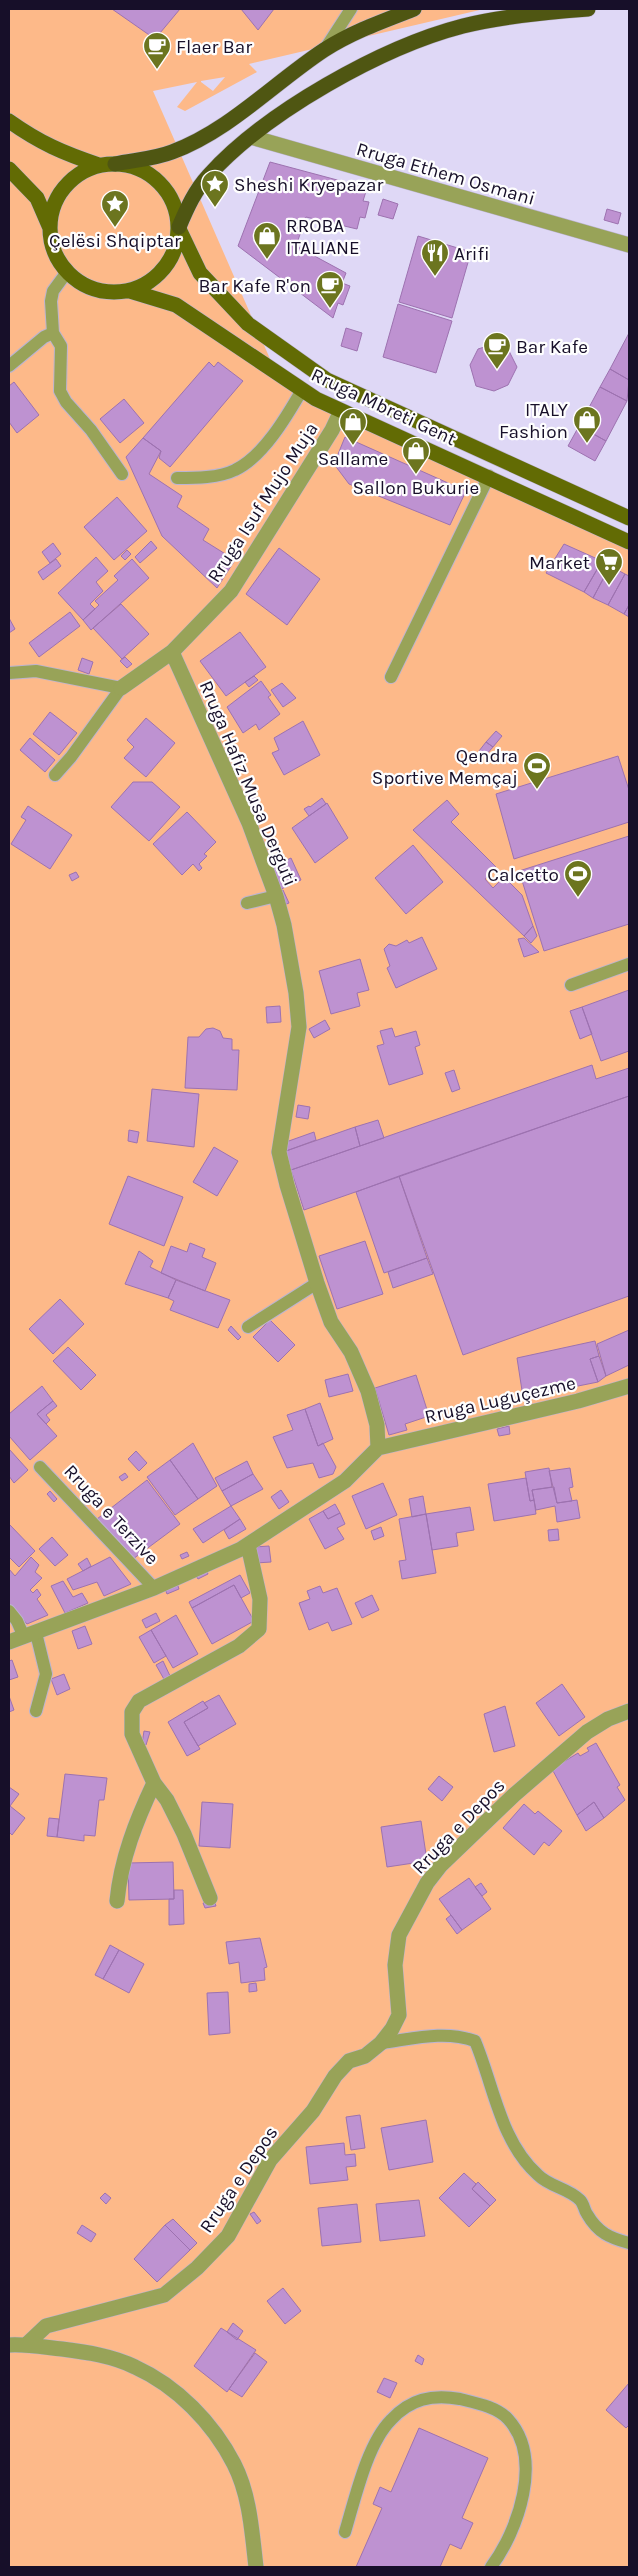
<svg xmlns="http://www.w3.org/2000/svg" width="638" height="2576" viewBox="0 0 638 2576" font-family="Karla,sans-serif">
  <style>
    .green { fill: #fdb989; fill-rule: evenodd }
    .building { fill: #be92d1; stroke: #9d72b0 }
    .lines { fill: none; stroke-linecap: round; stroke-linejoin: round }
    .lane-casing { stroke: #bbb4d1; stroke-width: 14 }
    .street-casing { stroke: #bbb4d1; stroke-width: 16 }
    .primary-casing { stroke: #bbb4d1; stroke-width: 16 }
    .highway-casing { stroke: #bbb4d1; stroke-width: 16 }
    .lane { stroke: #98a358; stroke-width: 12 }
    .street { stroke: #98a358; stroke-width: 15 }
    .primary { stroke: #626b04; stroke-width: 15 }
    .highway { stroke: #4f5612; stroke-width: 15 }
    .labels { text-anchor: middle; stroke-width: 4.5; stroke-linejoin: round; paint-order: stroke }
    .poi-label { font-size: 19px; fill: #170f29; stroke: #fefefe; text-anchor: start }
    .street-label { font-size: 19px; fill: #170f29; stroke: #fefefe }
  </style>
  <rect width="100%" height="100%" fill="#dfd8f6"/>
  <!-- green -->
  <path class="green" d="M9 9H484L249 64 257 72 185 111 177 107 197 82 153 91 281 384 342 420 629 543V2567H9ZM225 77 213 91 201 82V81Z"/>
  <!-- building -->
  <path class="building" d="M112 9H180L155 39Z
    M241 9H274L258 30Z
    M270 162 367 188 363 201 369 202 365 218 360 217 357 229 306 217 296 246 346 273 342 283 350 286 343 305 338 303 333 318 238 246Z
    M383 199 398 204 393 219 378 215Z
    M607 209 621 213 618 224 604 220Z
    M418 236 471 252 452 318 399 302Z
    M398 304 452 321 436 373 383 357Z
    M346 328 362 333 357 351 341 346Z
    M629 333V380L610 369Z
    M494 344 509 351 517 367 508 385 494 391 476 386 470 365 478 349Z
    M209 362 214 367 218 362 243 381 170 467 159 458 161 451 143 438Z
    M610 369 629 380 627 401 600 387Z
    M14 382 39 415 17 433 9 422V386Z
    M600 387 627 401 606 441 579 426Z
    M124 399 144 423 120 443 100 419Z
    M579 426 606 441 595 461 568 446Z
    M345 437 466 491 450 525 349 484 334 464Z
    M143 438 161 451 149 474 182 496 177 507 209 529 203 540 235 560 217 588 162 536 126 457Z
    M117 497 147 531 114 560 84 527Z
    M151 541 157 548 140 563 135 557Z
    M53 543 61 554 50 563 42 552Z
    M564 544 602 561 584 592 546 573Z
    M279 548 320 579 287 625 246 594Z
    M127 550 131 554 125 560 121 556Z
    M96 557 108 571 96 582 103 591 90 604 95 609 83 620 58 593Z
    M56 559 61 566 43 580 38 572Z
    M132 559 149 578 91 630 83 620 99 605 95 601 118 580 114 576Z
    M602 561 610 566 593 598 584 592Z
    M610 566 625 574 608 605 593 598Z
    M625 574 629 576V605L624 614 608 605Z
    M121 604 149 634 122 659 93 628Z
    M629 605V617L624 614Z
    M70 612 80 626 39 657 29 643Z
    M9 618 15 629 9 633Z
    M240 632 266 667 226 696 200 661Z
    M125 657 132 664 127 668 120 661Z
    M82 658 93 662 89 674 78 670Z
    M254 676 258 680 249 687 245 682Z
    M261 681 271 695 268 697 280 714 259 730 256 724 243 733 227 707Z
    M282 683 296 698 283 707 271 690Z
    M50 712 77 733 59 755 33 734Z
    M146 718 175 743 146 777 124 758 134 747 127 740Z
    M303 721 320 755 284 775 272 753 279 750 274 738Z
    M496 731 502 736 493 747 486 742Z
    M30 738 55 760 45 772 20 750Z
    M486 742 493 747 485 756 479 751Z
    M618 756 629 790V822L514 859 496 794Z
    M133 782H152L180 807 149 841 111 807Z
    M248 797H255L256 813 250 814Z
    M322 798 326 804 309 816 304 809 309 806 310 807Z
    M447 800 459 814 451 822 496 867 485 879 493 888 504 877 522 895 533 926 524 936 413 830Z
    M327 803 348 838 315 863 292 828Z
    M28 806 72 835 50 869 11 844 26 820 21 817Z
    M187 812 216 842 204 854 207 856 199 864 202 868 199 871 193 864 182 875 153 844Z
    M629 836V924L544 951 519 871Z
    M413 845 443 882 406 914 375 878Z
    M291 858 301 880 279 890 270 868Z
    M76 872 79 877 72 881 69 875Z
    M283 890 289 903 284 905 278 892Z
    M533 926 537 936 531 943 524 936Z
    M422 937 437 969 396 988 387 968 390 966 384 949 389 944 396 946 407 940 409 943Z
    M524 938 539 952 524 957 518 939Z
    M360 959 369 990 357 993 360 1006 331 1014 319 971Z
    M629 990V1051L601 1061 582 1007Z
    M280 1006 281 1022 267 1023 266 1007Z
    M582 1007 592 1034 580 1039 570 1011Z
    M325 1020 330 1029 314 1038 309 1029Z
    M213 1028 220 1031 223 1038 232 1039V1050H239L237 1090 185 1088 188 1037H199L206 1029Z
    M392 1028 395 1037 416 1031 420 1045 415 1047 423 1074 389 1085 377 1046 384 1044 380 1031Z
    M592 1065 596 1079 629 1068V1096L304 1210 291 1170Z
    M454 1070 460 1089 452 1092 445 1073Z
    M152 1089 199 1094 194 1147 147 1141Z
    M629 1096V1296L463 1355 399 1176Z
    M298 1105 310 1107 308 1119 296 1117Z
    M378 1120 384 1138 360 1146 355 1127Z
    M355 1127 360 1146 291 1170 286 1151Z
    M129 1130 139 1132 137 1143 128 1141Z
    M314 1132 316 1140 286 1151V1142Z
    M214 1147 238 1161 217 1196 193 1182Z
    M128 1176 183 1197 164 1246 109 1224Z
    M399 1176 427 1258 384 1273 356 1192Z
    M365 1241 383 1294 337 1309 319 1256Z
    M190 1243 205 1249 202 1257 216 1263 205 1291 161 1273 171 1246 187 1252Z
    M139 1251 153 1261 150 1267 176 1280 168 1298 125 1284Z
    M427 1258 433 1274 393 1288 388 1272Z
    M176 1280 230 1300 218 1328 170 1310 174 1301 168 1298Z
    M60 1299 84 1324 53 1354 29 1329Z
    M270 1320 295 1345 278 1362 253 1337Z
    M231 1326 241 1337 238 1340 228 1330Z
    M629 1330V1365L606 1376 597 1344Z
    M595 1341 599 1356 590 1359 598 1382 523 1397 517 1358Z
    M68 1347 96 1375 81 1390 53 1361Z
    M599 1356 606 1376 598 1382 590 1359Z
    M348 1374 353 1391 329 1397 325 1380Z
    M416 1375 429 1416 405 1424 407 1430 389 1435 375 1388Z
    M42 1386 53 1401 37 1414 57 1436 30 1460 9 1436V1414Z
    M53 1401 57 1406 46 1415 50 1420 46 1424 37 1414Z
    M320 1403 333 1439 318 1446 305 1409Z
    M305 1409 318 1446 323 1443 336 1467 333 1474 319 1478 313 1463 287 1468 273 1437 293 1430 287 1415Z
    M509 1426 510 1434 499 1436 497 1429Z
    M193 1443 217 1486 198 1499 170 1460Z
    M9 1449 28 1470 14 1483 9 1476Z
    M136 1451 147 1463 139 1471 128 1459Z
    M170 1460 198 1499 175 1515 147 1477Z
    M247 1461 253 1474 222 1491 215 1478Z
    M549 1468 552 1487 532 1490 534 1500 530 1501 525 1472Z
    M570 1468 573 1487 569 1488 572 1501 557 1503 549 1471Z
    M125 1473 128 1477 122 1481 119 1477Z
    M253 1474 263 1489 231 1506 222 1491Z
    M526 1478 530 1501 534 1500 536 1514 494 1521 488 1484Z
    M147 1480 180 1524 133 1559 97 1519Z
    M383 1483 397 1515 366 1529 352 1496Z
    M554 1487 557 1503 577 1500 580 1518 557 1522 555 1506 536 1510 532 1490Z
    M281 1490 289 1502 279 1509 271 1497Z
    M50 1491 57 1499 54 1502 47 1494Z
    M423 1496 426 1514 412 1517 409 1499Z
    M335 1504 340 1513 328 1519 323 1511Z
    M231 1506 240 1519 203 1543 193 1529Z
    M470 1507 474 1530 456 1533 458 1546 432 1550 426 1514Z
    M323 1511 328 1519 340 1513 345 1524 337 1528 344 1539 325 1549 309 1519Z
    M426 1514 436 1573 402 1579 399 1561 406 1560 399 1519Z
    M240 1519 246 1529 229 1539 224 1530Z
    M9 1524 35 1551 19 1567 9 1557Z
    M381 1527 384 1536 374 1540 371 1531Z
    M558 1529 559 1540 549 1541 548 1530Z
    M52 1537 68 1555 55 1566 39 1549Z
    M269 1546 271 1562 256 1563 255 1547Z
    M187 1552 189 1556 182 1559 180 1555Z
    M31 1557 39 1565 35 1572 42 1578 30 1590 33 1593 37 1589 41 1595 37 1599 48 1615 27 1624 9 1604V1569L15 1576Z
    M110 1557 131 1584 104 1596 97 1582 73 1590 67 1579Z
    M87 1558 91 1566 83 1571 78 1564Z
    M206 1569 208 1574 198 1579 195 1574Z
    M240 1575 250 1593 241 1598 234 1585 192 1608 189 1602Z
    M63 1581 73 1597 82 1593 88 1603 65 1613 51 1586Z
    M177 1583 179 1589 167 1594 165 1589Z
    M234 1585 254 1621 212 1644 192 1608Z
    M320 1586 323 1593 337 1588 352 1624 332 1631 328 1622 309 1630 299 1603 310 1599 307 1591Z
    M372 1595 379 1610 362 1618 355 1603Z
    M156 1613 160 1621 146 1628 142 1620Z
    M176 1615 198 1654 173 1668 151 1630Z
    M85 1626 92 1644 78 1649 72 1631Z
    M151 1630 166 1656 154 1663 139 1637Z
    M12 1660 18 1677 9 1680V1661Z
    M163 1661 171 1678 165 1681 156 1665Z
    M64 1674 70 1689 57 1695 51 1679Z
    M562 1684 585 1717 559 1736 536 1703Z
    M219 1695 236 1724 198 1746 184 1722 208 1708 204 1703Z
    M9 1696 14 1710 9 1712Z
    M203 1701 208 1708 184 1722 200 1749 187 1756 168 1722Z
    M505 1706 515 1746 494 1752 484 1714Z
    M144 1731 150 1732 146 1745 142 1744Z
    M596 1743 620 1785 617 1787 625 1800 604 1818 594 1802 577 1815 552 1769 578 1753 580 1756 589 1751 587 1748Z
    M65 1774 107 1778 104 1800H99L95 1836 84 1835V1841L57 1837Z
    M439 1776 453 1787 442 1801 428 1789Z
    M9 1787 19 1794 10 1806 25 1818 12 1835 9 1832Z
    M202 1802 233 1804 230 1848 199 1846Z
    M594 1802 604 1818 586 1831 577 1815Z
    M524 1804 535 1814 538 1811 562 1831 549 1846 544 1842 534 1855 503 1828Z
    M49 1818 59 1819 57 1837 47 1836Z
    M421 1821 427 1861 387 1867 381 1827Z
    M173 1862 174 1899 129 1900 128 1863Z
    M469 1878 491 1909 462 1930 439 1899Z
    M481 1883 487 1892 482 1896 475 1887Z
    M174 1890H183L184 1924 169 1925V1899H174Z
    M214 1900 216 1906 205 1908 203 1903Z
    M451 1915 462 1930 457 1934 446 1919Z
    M260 1938 267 1967 264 1968 265 1980 241 1983 239 1962 229 1964 226 1942Z
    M110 1945 119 1950 103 1979 95 1975Z
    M119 1950 144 1964 129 1993 103 1979Z
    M256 1983 257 1991 249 1992V1984Z
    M228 1992 230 2033 209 2035 207 1993Z
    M360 2115 365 2148 351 2150 346 2117Z
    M426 2120 433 2162 389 2170 381 2128Z
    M344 2143 345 2155 355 2154 356 2166 346 2167 348 2180 310 2184 306 2147Z
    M464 2173 476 2184 472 2189 490 2206 469 2227 439 2198Z
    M478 2182 496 2200 490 2206 472 2189Z
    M105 2193 111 2198 106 2204 100 2198Z
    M419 2200 425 2236 380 2241 376 2204Z
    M357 2204 361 2242 322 2246 318 2208Z
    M254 2212 261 2221 257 2224 250 2214Z
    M173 2219 197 2243 190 2250 165 2225Z
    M82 2225 96 2234 91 2242 77 2233Z
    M165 2225 190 2250 157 2282 134 2259Z
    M283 2288 301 2311 285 2324 267 2301Z
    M233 2323 243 2331 237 2340 227 2332Z
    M221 2328 256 2350 227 2392 194 2366Z
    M255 2353 267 2362 242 2397 229 2389Z
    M418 2355 424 2359 422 2365 415 2361Z
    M384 2378 397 2383 390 2398 377 2392Z
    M629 2383V2425L626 2428 606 2410Z
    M419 2428 488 2458 462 2518 473 2523 461 2549 450 2544 440 2567H356L382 2508 373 2504 380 2487 391 2492Z"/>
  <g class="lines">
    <defs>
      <path id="lane" d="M325 49 351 9
        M67 272 53 291 51 301 53 333 61 346 60 391 66 402 91 430 122 474
        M9 366 44 337 53 333
        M177 478C195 478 219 478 235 470 263 457 287 416 302 390
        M9 673 36 671 121 688
        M391 677 489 476
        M55 775 71 757 121 688
        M247 903 276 896
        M571 985 629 964
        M248 1327 317 1283
        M40 1467 154 1588
        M9 1611 17 1621 24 1637
        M36 1711 46 1674 36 1633
        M381 2043C412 2039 445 2030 475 2041 494 2086 500 2141 538 2175 550 2187 568 2188 580 2200 584 2204 584 2210 587 2214 598 2233 610 2238 629 2243
        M345 2532C355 2499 367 2444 391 2420 410 2399 432 2394 460 2399 476 2403 497 2407 508 2419 544 2458 518 2531 491 2567"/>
      <path id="street" d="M251 137 629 245
        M172 652 249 823 276 896 284 925 296 993 299 1027 279 1152 287 1185 317 1283 331 1322 351 1352 368 1391 377 1425 378 1448
        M121 688 172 652 231 591 332 430 341 411
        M378 1448 578 1401 629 1386
        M9 1642 154 1588 241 1549 345 1481 378 1448
        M210 1898 184 1834 167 1800 154 1783 132 1734V1712L139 1701 239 1646 259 1629 260 1599 248 1545
        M117 1901C121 1859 136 1821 154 1783
        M27 2344 46 2326 164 2295 197 2268 228 2236 270 2160 313 2111 335 2076 349 2061 365 2056 381 2043 392 2029 399 2015 395 1965 399 1935 427 1883 441 1865 514 1795 587 1732 608 1719 629 1711
        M9 2345C27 2344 43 2347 62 2349 86 2352 113 2356 135 2367 177 2386 213 2423 234 2464 250 2495 252 2533 256 2567"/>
      <path id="primary" d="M9 121C40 143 63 153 99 165
        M50 228a64 64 0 1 1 128 0a64 64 0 1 1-128 0Z
        M9 169 37 198 50 228
        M179 229 200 273 248 324 327 380 629 518
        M130 291 176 305 316 399 629 542"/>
      <path id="highway" d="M115 164C134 160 154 159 172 152 229 131 274 83 324 50 352 32 383 21 414 9
        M179 227C187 208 195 190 209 175 266 112 382 47 463 26 503 16 547 12 588 9"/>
    </defs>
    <!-- lane casing -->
    <use href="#lane" class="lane-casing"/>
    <!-- street casing -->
    <use href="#street" class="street-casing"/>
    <!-- primary casing -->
    <use href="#primary" class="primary-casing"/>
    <!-- highway casing -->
    <use href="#highway" class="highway-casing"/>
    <!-- lane -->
    <use href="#lane" class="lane"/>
    <!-- street -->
    <use href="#street" class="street"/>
    <!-- primary -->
    <use href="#primary" class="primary"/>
    <!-- highway -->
    <use href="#highway" class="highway"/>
  </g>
  <!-- icons -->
  <defs>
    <symbol id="cafe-pin" viewBox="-11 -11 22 30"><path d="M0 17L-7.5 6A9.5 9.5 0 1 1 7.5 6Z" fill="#6c751f" stroke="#fefefe"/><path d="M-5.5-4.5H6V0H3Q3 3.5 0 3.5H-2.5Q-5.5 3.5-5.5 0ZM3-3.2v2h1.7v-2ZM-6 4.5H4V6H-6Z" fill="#fff"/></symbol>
    <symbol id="sight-pin" viewBox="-11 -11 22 30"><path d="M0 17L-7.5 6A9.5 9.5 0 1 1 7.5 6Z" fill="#6c751f" stroke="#fefefe"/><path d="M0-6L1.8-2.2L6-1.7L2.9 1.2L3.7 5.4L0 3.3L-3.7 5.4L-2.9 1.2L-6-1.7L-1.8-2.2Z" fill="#fff"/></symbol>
    <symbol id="shop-pin" viewBox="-11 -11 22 30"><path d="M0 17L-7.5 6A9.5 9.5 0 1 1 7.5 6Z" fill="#6c751f" stroke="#fefefe"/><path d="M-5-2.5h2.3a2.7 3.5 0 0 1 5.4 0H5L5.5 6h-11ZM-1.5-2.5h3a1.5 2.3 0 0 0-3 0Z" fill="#fff"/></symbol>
    <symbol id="restaurant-pin" viewBox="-11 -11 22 30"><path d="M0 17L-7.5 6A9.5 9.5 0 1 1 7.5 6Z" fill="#6c751f" stroke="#fefefe"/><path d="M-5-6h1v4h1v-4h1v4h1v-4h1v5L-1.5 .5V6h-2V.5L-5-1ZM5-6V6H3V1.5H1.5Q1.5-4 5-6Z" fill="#fff"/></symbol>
    <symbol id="supermarket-pin" viewBox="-11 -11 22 30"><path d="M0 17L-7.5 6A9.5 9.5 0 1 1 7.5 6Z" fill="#6c751f" stroke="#fefefe"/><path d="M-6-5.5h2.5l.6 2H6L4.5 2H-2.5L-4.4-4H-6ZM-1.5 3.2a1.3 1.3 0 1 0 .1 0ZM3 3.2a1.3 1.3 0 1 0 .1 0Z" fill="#fff"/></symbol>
    <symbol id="stadium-pin" viewBox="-11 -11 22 30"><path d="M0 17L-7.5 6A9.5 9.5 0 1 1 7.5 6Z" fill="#6c751f" stroke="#fefefe"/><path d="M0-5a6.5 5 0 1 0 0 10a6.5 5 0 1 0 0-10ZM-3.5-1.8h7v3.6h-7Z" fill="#fff"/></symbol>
  </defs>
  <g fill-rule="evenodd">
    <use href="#cafe-pin" x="141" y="30" width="32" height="43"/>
    <use href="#sight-pin" x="199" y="168" width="32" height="43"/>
    <use href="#sight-pin" x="99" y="188" width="32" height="43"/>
    <use href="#shop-pin" x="251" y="220" width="32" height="43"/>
    <use href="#restaurant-pin" x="419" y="237" width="32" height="43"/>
    <use href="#cafe-pin" x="314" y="269" width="32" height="43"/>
    <use href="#cafe-pin" x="481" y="330" width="32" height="43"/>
    <use href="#shop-pin" x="571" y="404" width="32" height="43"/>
    <use href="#shop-pin" x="337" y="406" width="32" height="43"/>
    <use href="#shop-pin" x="400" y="435" width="32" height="43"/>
    <use href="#supermarket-pin" x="593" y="546" width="32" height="43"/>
    <use href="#stadium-pin" x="521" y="750" width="32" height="43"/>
    <use href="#stadium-pin" x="562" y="858" width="32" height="43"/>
  </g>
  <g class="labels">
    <!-- poi labels -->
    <g class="poi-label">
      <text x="176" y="53">Flaer Bar</text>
      <text x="234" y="191">Sheshi Kryepazar</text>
      <text x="286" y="232">RROBA<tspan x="286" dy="22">ITALIANE</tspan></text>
      <text x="115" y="247" text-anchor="middle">Çelësi Shqiptar</text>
      <text x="454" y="260">Arifi</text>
      <text x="311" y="292" text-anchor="end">Bar Kafe R'on</text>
      <text x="516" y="353">Bar Kafe</text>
      <text x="568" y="416" text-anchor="end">ITALY<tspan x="568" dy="22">Fashion</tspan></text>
      <text x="353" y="465" text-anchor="middle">Sallame</text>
      <text x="416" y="494" text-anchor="middle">Sallon Bukurie</text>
      <text x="590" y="569" text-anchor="end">Market</text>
      <text x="518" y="762" text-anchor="end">Qendra<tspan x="518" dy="22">Sportive Memçaj</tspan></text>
      <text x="559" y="881" text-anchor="end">Calcetto</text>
    </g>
    <!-- street labels -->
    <g class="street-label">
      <text transform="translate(446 173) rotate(16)" y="7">Rruga Ethem Osmani</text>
      <text transform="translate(384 406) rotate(25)" y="7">Rruga Mbreti Gent</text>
      <text transform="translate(262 502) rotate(-57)" y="7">Rruga Isuf Mujo Muja</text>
      <text transform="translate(249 783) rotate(67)" y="7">Rruga Hafiz Musa Derguti</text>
      <text transform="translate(500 1399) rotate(-13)" y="7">Rruga Luguçezme</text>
      <text transform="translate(112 1514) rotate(47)" y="7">Rruga e Terzive</text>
      <text transform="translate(458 1826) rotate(-46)" y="7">Rruga e Depos</text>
      <text transform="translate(238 2179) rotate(-56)" y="7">Rruga e Depos</text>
    </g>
  </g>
  <!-- border -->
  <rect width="638" height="2576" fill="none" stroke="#170f29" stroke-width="20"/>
</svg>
